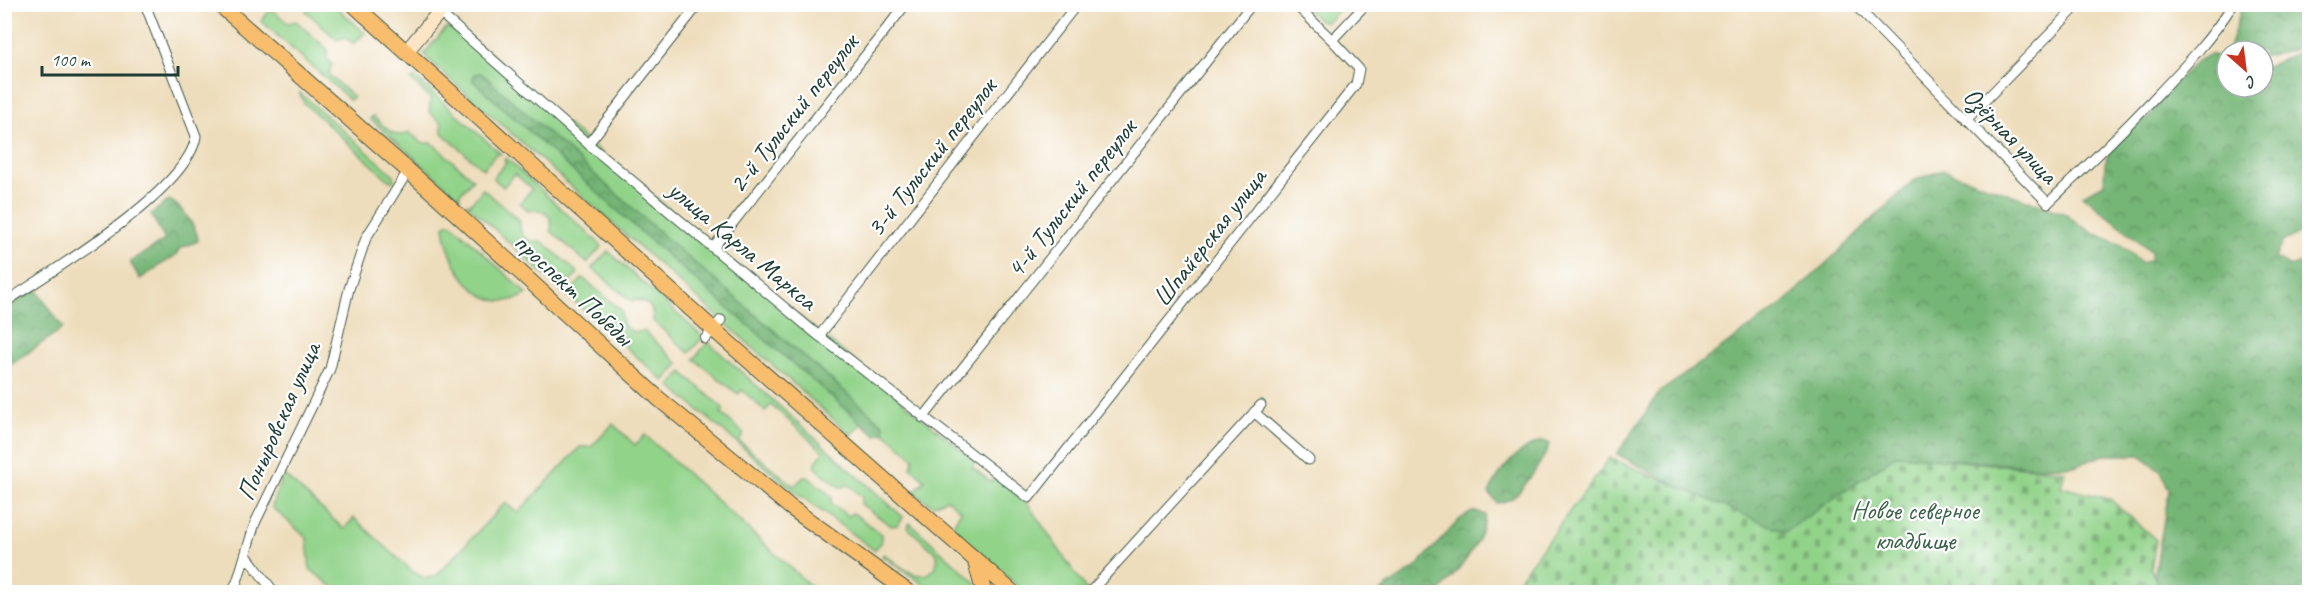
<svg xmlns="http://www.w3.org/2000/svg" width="2314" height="597" viewBox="0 0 2314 597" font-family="Caveat,sans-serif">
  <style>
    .grass { fill: #92d38a; stroke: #58885f; stroke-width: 1.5 }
    .forest { fill: url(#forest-crowns); stroke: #4a7955; stroke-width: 1.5 }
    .cemetery { fill: url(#cemetery-stones); stroke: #58885f; stroke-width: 1.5 }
    .park { fill: url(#park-dots); stroke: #58885f; stroke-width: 1.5 }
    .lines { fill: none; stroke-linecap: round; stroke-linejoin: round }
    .street-casing { stroke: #3e5548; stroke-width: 11 }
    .secondary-casing { stroke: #3e5548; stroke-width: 16 }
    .primary-casing { stroke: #3e5548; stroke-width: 17 }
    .street { stroke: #fff; stroke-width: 9 }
    .secondary { stroke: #fde5c5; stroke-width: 14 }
    .primary { stroke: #f9be6d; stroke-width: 15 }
    .labels { text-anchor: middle; stroke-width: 4.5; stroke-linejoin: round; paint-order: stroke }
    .street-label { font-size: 26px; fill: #1f3d34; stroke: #fff }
    .park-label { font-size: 26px; fill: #3c624a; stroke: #fff }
  </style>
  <defs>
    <pattern id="forest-crowns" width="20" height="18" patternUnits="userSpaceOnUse" patternTransform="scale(1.5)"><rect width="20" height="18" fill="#75b576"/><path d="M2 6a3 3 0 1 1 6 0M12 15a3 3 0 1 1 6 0" fill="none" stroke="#5f9462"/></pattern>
    <pattern id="cemetery-stones" width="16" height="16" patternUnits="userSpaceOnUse" patternTransform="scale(1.5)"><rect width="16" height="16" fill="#92d38a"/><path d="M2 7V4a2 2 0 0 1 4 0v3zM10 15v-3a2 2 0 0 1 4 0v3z" fill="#77ac72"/></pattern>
    <pattern id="park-dots" width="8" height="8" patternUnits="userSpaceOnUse" patternTransform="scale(1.5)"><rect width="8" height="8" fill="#92d38a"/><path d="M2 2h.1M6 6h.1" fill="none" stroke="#77ac72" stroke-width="1.8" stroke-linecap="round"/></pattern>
  </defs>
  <rect width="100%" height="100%" fill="#fff"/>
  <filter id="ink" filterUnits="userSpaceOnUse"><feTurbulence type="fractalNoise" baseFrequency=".0167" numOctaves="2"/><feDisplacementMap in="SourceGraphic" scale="12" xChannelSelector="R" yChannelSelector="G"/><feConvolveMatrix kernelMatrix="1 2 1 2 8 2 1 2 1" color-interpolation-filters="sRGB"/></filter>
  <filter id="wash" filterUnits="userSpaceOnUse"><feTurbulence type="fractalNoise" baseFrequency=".008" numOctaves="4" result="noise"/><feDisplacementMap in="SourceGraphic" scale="24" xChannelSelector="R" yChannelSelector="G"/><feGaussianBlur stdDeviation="1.35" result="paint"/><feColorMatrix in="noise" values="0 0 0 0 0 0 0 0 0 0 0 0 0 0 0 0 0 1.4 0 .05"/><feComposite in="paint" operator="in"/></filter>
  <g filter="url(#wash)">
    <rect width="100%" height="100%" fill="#eeddbc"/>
    <!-- grass -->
    <path class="grass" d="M308 5H334L365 33 354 43 344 38 337 40 306 11Z
      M271 9 288 23 296 21 328 50 326 57 332 65 329 71 330 76 353 97 350 100 261 21Z
      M446 28H450L975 461 972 467 991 482 996 478 1027 503 1088 592H1025L966 541 953 525 961 511 947 499 933 505 913 493 925 480 911 467 914 458 884 432 876 435 862 423 851 435 430 61 424 54Z
      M415 77 501 154H496L483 169 442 133V123L429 112 431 99 411 80Z
      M299 92 394 175V181H390L304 103Z
      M373 116C383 125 395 142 409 132L422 143H432L473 179 459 195 460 198 370 119Z
      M506 158 602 246 587 263 551 231C554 216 544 208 529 211L520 203 532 189 515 174 503 187 493 178 506 163 504 160Z
      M483 189 520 221C518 235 527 244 542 241L578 273 562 291 466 203 470 204Z
      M449 223 452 224 527 294C482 321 447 265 444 226Z
      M608 251 703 337 689 353 653 321C655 307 645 298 631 301L592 268Z
      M583 278 622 311C620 326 629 335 644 331L679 364 664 381 567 295Z
      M708 342 903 517 898 525 891 526 861 504 862 497 849 485 840 487 816 468V462L824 452 771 405 765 411 742 390 738 394 694 359Z
      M682 372 724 409 721 413 744 434 739 441 794 486 804 477H808L832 497 831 503 848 516 853 513 881 534V543L874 550 794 491 670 386Z
      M613 424 635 445 645 435 817 592H339L310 569 307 538 272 507 283 474 344 529 354 518 413 572 424 578 435 577 505 503 518 513 580 447H591Z
      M910 523 975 582 977 592H935L882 556 884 554C896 562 916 583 931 572 937 568 938 561 937 554L907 527Z"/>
    <!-- forest -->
    <path class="forest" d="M2243 4 2309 5C2310 13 2312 26 2309 34 2302 52 2279 54 2263 56V51H2236L2229 48Z
      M2309 48V228L2282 242 2275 258 2290 267 2309 260V592H2157L2155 573 2169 490 2161 471 2140 455H2104L2074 466 2040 467 1897 455 1785 532 1694 495 1617 454 1660 392 1784 303 1913 181 1943 170 2063 213 2090 231 2121 245 2142 263 2150 260 2152 252 2083 195 2104 184 2105 162 2112 144 2136 124 2150 116 2170 88 2197 61 2211 54 2227 61V87H2263V68Z
      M481 73 676 247 884 425V432L876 435 670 258 473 81 474 74Z
      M169 200C180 205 198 228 198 241L179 249 176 255 140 279 130 262 165 240 151 214Z
      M36 289 63 328 5 369V310Z
      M1542 441 1549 443C1548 455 1522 491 1511 499 1507 501 1501 502 1497 503L1489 493C1499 470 1518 449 1542 441Z
      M1472 512H1479L1485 515C1483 543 1457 573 1439 592H1380L1415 568 1460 519Z"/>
    <!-- cemetery -->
    <path class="cemetery" d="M1897 455 2065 471 2061 487 2110 499 2156 540 2151 568 2160 592H1509L1610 458 1785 532Z"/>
    <!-- park -->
    <path class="park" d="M1302 5H1341L1342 7 1327 22 1320 21Z"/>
  </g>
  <g filter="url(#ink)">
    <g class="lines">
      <defs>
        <path id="street" d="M1295 4 1332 40
          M1854 4 2048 203C2086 167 2123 131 2159 93 2186 65 2212 38 2233 4
          M440 13 588 144 819 336 1029 498 1356 84 1359 69 1332 40 1366 4
          M1966 120 2079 4
          M588 144 699 4
          M713 248 906 4
          M4 303C50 272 189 190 196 136L145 4
          M819 336 1077 4
          M705 339 721 320
          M1254 412 1309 460
          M923 418 1252 4
          M246 555 274 592
          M231 592 237 582 255 523 330 369 349 289 366 238 408 171
          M1090 592 1261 405"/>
        <path id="secondary" d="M406 52 446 4"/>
        <path id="primary" d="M219 4 437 196 659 399 790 507 908 592
          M353 4 713 329 1012 592
          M976 564 984 592"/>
      </defs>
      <!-- street casing -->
      <use href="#street" class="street-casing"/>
      <!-- secondary casing -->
      <use href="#secondary" class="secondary-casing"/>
      <!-- primary casing -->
      <use href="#primary" class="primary-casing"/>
      <!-- street -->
      <use href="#street" class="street"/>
      <!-- secondary -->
      <use href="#secondary" class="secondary"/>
      <!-- primary -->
      <use href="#primary" class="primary"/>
    </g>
  </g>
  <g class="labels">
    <!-- street labels -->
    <g class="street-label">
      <text transform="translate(793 113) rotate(-52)" y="9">2-й Тульский переулок</text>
      <text transform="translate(2011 135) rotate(46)" y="9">Озёрная улица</text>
      <text transform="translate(931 157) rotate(-52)" y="9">3-й Тульский переулок</text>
      <text transform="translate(1071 198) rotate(-52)" y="9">4-й Тульский переулок</text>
      <text transform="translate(1209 237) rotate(-52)" y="9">Шпайерская улица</text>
      <text transform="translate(743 245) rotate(40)" y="9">улица Карла Маркса</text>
      <text transform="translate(574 289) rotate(43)" y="9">проспект Победы</text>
      <text transform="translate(278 421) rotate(-66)" y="9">Поныровская улица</text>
    </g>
    <!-- park labels -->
    <g class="park-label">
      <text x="1915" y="519">Новое северное<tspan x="1915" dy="30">кладбище</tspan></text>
    </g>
  </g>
  <!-- margin -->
  <rect width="2314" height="597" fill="none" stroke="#fff" stroke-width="24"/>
  <!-- north arrow -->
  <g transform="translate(2245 69) rotate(152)"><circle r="28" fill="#ffffff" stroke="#a5b1ae" stroke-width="1.5"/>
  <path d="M0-4.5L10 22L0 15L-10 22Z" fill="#c8321e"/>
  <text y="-9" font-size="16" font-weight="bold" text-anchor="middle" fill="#1f3d34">С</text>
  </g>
  <!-- scale -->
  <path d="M42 66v9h136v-9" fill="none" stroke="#1f3d34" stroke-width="3"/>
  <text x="51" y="66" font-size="18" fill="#1f3d34" stroke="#ffffff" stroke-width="4.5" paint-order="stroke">100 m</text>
</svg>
